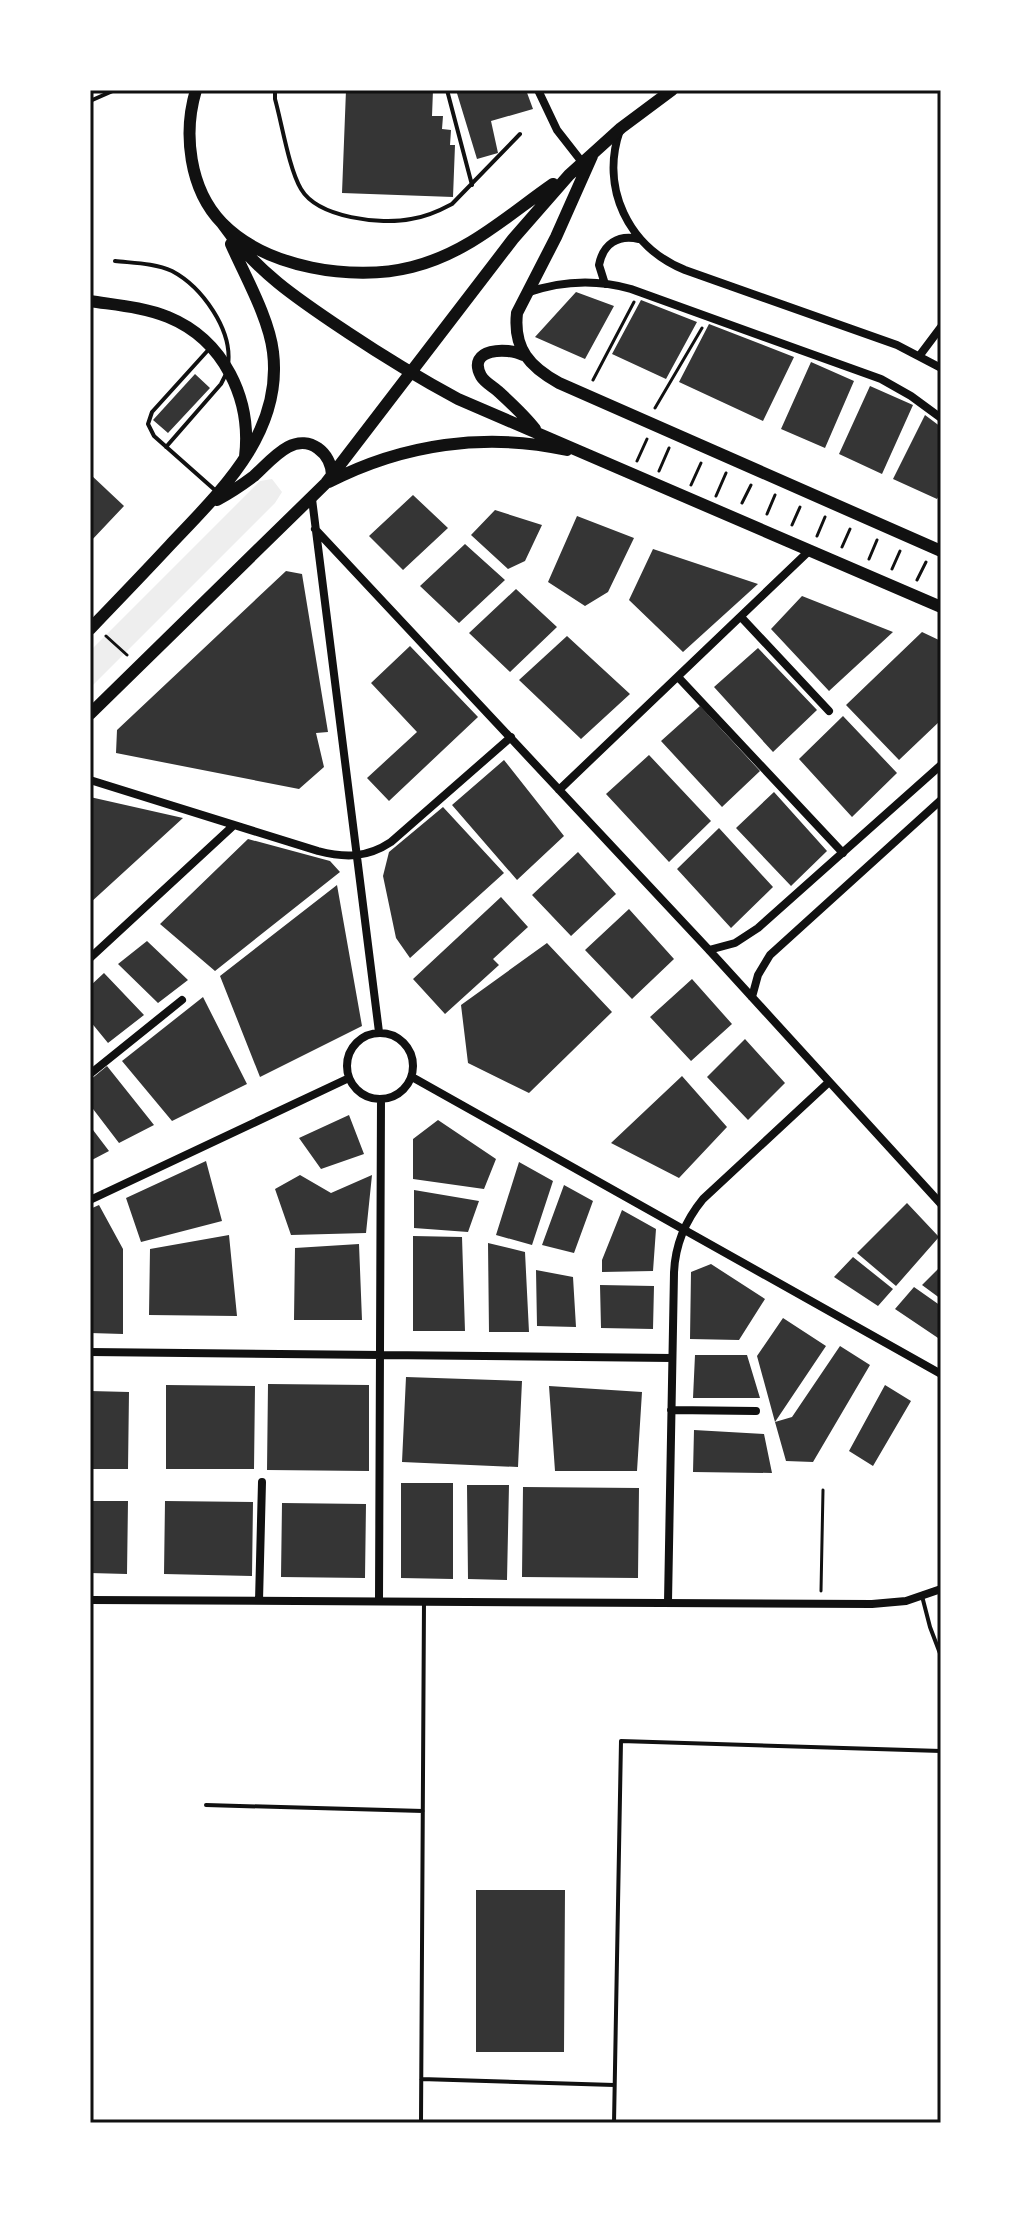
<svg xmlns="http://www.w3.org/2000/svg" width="1031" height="2213" viewBox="0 0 1031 2213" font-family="'Playfair Display',serif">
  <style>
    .green { fill: #eee }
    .building { fill: #353535 }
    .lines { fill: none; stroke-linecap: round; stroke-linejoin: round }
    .path { stroke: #111; stroke-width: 3 }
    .service { stroke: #111; stroke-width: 4 }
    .minor { stroke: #111; stroke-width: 8 }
    .primary { stroke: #111; stroke-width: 12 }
    .neatline { fill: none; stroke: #111; stroke-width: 3 }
  </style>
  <rect width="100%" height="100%" fill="#fff"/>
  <!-- green -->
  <path class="green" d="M272 479 282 492 275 503 90 688V651L260 481Z"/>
  <!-- building -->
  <path class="building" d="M346 90H433L432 116H443L442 129 451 130 450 145H455L453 197 342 193Z
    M456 90H526L533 109 491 121 498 153 477 159Z
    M576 292 614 306 585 359 535 337Z
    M641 300 697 322 666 379 612 354Z
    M709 324 794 357 763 421 679 382Z
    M811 362 854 381 825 448 781 429Z
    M195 374 210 388 168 433 153 420Z
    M870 386 913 405 882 474 839 454Z
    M925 415 941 427V492L937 499 893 479Z
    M90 474 124 506 90 542Z
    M413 495 448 528 403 570 369 536Z
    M495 510 542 525 525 561 508 569 471 535Z
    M577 516 634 538 608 592 585 606 548 582Z
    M465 544 505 580 459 623 420 586Z
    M653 549 758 584 683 652 629 600Z
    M286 571 302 574 328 732 316 733 324 767 299 789 116 753 117 730Z
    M516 589 557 627 510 672 469 633Z
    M802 596 893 632 829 691 771 629Z
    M922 632 941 641V720L899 760 846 705Z
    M567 636 630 694 581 739 519 680Z
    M410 646 478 717 389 801 367 778 417 732 371 683Z
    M758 648 817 710 773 752 714 687Z
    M700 706 760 771 722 807 661 741Z
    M843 716 897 773 852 817 799 759Z
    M649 755 711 821 669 862 606 794Z
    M504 760 564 836 517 880 452 805Z
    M774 792 827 851 791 886 736 828Z
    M90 797 183 818 90 903Z
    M443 807 504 873 410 958 396 938 383 876 389 852Z
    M719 828 773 887 731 928 677 869Z
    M248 839 330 861 340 872 215 971 160 924Z
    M578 852 616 894 571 936 532 895Z
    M337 885 362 1026 260 1077 220 976Z
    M501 897 528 927 493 959 499 965 445 1014 413 979Z
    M629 909 674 959 632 999 585 950Z
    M147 941 188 980 158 1003 118 964Z
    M547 943 612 1012 529 1093 468 1063 461 1005Z
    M104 973 144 1015 108 1043 90 1021V986Z
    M692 979 732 1024 691 1061 650 1017Z
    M203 997 247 1084 172 1121 122 1061Z
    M745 1039 785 1083 748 1120 707 1077Z
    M107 1066 154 1125 119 1143 90 1105V1080Z
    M682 1076 727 1127 679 1178 611 1143Z
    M349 1115 364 1154 321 1169 299 1138Z
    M438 1120 496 1159 484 1189 413 1179V1139Z
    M90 1126 109 1151 90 1161Z
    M206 1161 222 1221 141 1242 126 1198Z
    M519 1162 553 1181 532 1245 496 1235Z
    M300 1175 331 1193 372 1175 366 1233 291 1235 275 1189Z
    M564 1185 593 1201 574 1253 542 1245Z
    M414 1190 479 1201 468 1232 414 1228Z
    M907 1203 939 1237 896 1286 857 1253Z
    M99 1205 123 1249V1334L90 1333V1209Z
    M622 1210 656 1229 653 1271 602 1272V1260Z
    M229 1235 237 1316 149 1315 150 1249Z
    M413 1236 462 1237 465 1331H413Z
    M488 1243 525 1252 529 1332H489Z
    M359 1244 362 1320H294L295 1248Z
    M853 1257 893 1289 878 1306 834 1277Z
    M711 1264 765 1299 739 1340 690 1339 691 1272Z
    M941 1266V1299L922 1285Z
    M536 1270 573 1277 576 1327 537 1326Z
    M600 1285 654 1286 653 1329 601 1328Z
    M914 1287 941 1306V1340L895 1309Z
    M783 1318 826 1346 775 1422 757 1356Z
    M840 1346 870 1365 813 1462 786 1461 775 1422 792 1417Z
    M695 1355H747L760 1398H693Z
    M406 1377 522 1381 518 1467 402 1462Z
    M268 1384 369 1385V1471L267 1470Z
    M166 1385 255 1386 254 1469H166Z
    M885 1385 911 1401 873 1466 849 1451Z
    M549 1386 642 1392 637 1471H555Z
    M90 1391 129 1392 128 1469H90Z
    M694 1430 764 1434 772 1473 693 1472Z
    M401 1483H453V1579L401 1578Z
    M467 1485H509L507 1580 468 1579Z
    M523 1487 639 1488 638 1578 522 1577Z
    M90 1501H128L127 1574 90 1573Z
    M165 1501 253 1502 252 1576 164 1574Z
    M282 1503 366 1504 365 1578 281 1577Z
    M476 1890H565L564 2052H476Z"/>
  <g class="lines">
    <!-- path -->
    <path class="path" d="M593 380 634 302
      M655 408 702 328
      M637 461 647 439
      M659 471 669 448
      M691 485 701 463
      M716 496 726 473
      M742 503 751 485
      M767 514 775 495
      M792 525 800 507
      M817 536 825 517
      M842 547 850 529
      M869 559 877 540
      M892 569 900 551
      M917 580 926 562
      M106 636 127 655
      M821 1591 823 1490"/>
    <!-- service -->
    <path class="service" d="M275 90V99C282 124 289 169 301 189 318 218 381 225 411 219 426 217 439 211 452 204L520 134
      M447 90 472 185
      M90 101 115 90
      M115 261C133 263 155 263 172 271 202 287 233 330 228 365
      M210 348 152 412 148 424 154 436 216 491
      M166 447 221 384 226 374
      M922 1596 930 1627 941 1656
      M206 1805 423 1811
      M421 2079 614 2085
      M421 2123 424 1601
      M614 2123 621 1741 941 1751"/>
    <!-- minor -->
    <path class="minor" d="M538 90 557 130 582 162
      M620 130C600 188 628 247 685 270L897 345 941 368
      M605 284 599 265C603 244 618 234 639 239
      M526 293C560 281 596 279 631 289L881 379 911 396 941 418
      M920 355 941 327
      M312 499 379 1032
      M315 529 709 950 941 1204
      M741 617 829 711
      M678 677 843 853
      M90 780 318 851C345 858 367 858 391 842L511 737
      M559 790 810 550
      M709 950 735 943 758 928 941 765
      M90 958 234 825
      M752 997 758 975 770 955 941 800
      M347 1066a33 33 0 1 1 66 0a33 33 0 1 1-66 0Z
      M90 1074 182 1000
      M412 1077 941 1374
      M90 1200 349 1078
      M90 1352 672 1358
      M671 1410 756 1411
      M90 1600 872 1604 906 1601 941 1589
      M259 1601 262 1482
      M379 1601 381 1099
      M668 1602 674 1273C675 1244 685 1221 703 1199L829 1082"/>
    <!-- primary -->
    <path class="primary" d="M196 90C183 133 189 189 222 223 266 268 353 282 412 267 468 253 507 216 553 184
      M592 156 556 237 517 313C513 349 530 367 559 383L941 551
      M222 223C255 271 299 300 347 332 383 356 419 378 458 399L941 607
      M90 301C116 305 144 307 168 317 224 340 252 399 245 457
      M523 355C508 347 466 348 481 376 485 383 494 387 500 393 512 404 525 416 535 429
      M329 482C403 444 485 432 567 450
      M217 500C230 493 242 485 254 476 265 466 275 454 288 447 310 435 331 453 332 475
      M90 629C117 601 144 573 170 545 221 491 283 433 273 352 269 318 245 276 231 244
      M90 714 326 483 513 239 569 175 621 128 672 90"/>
  </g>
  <!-- border -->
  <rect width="1031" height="2213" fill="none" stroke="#ffffff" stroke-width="184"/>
  <rect x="92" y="92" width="847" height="2029" class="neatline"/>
</svg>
